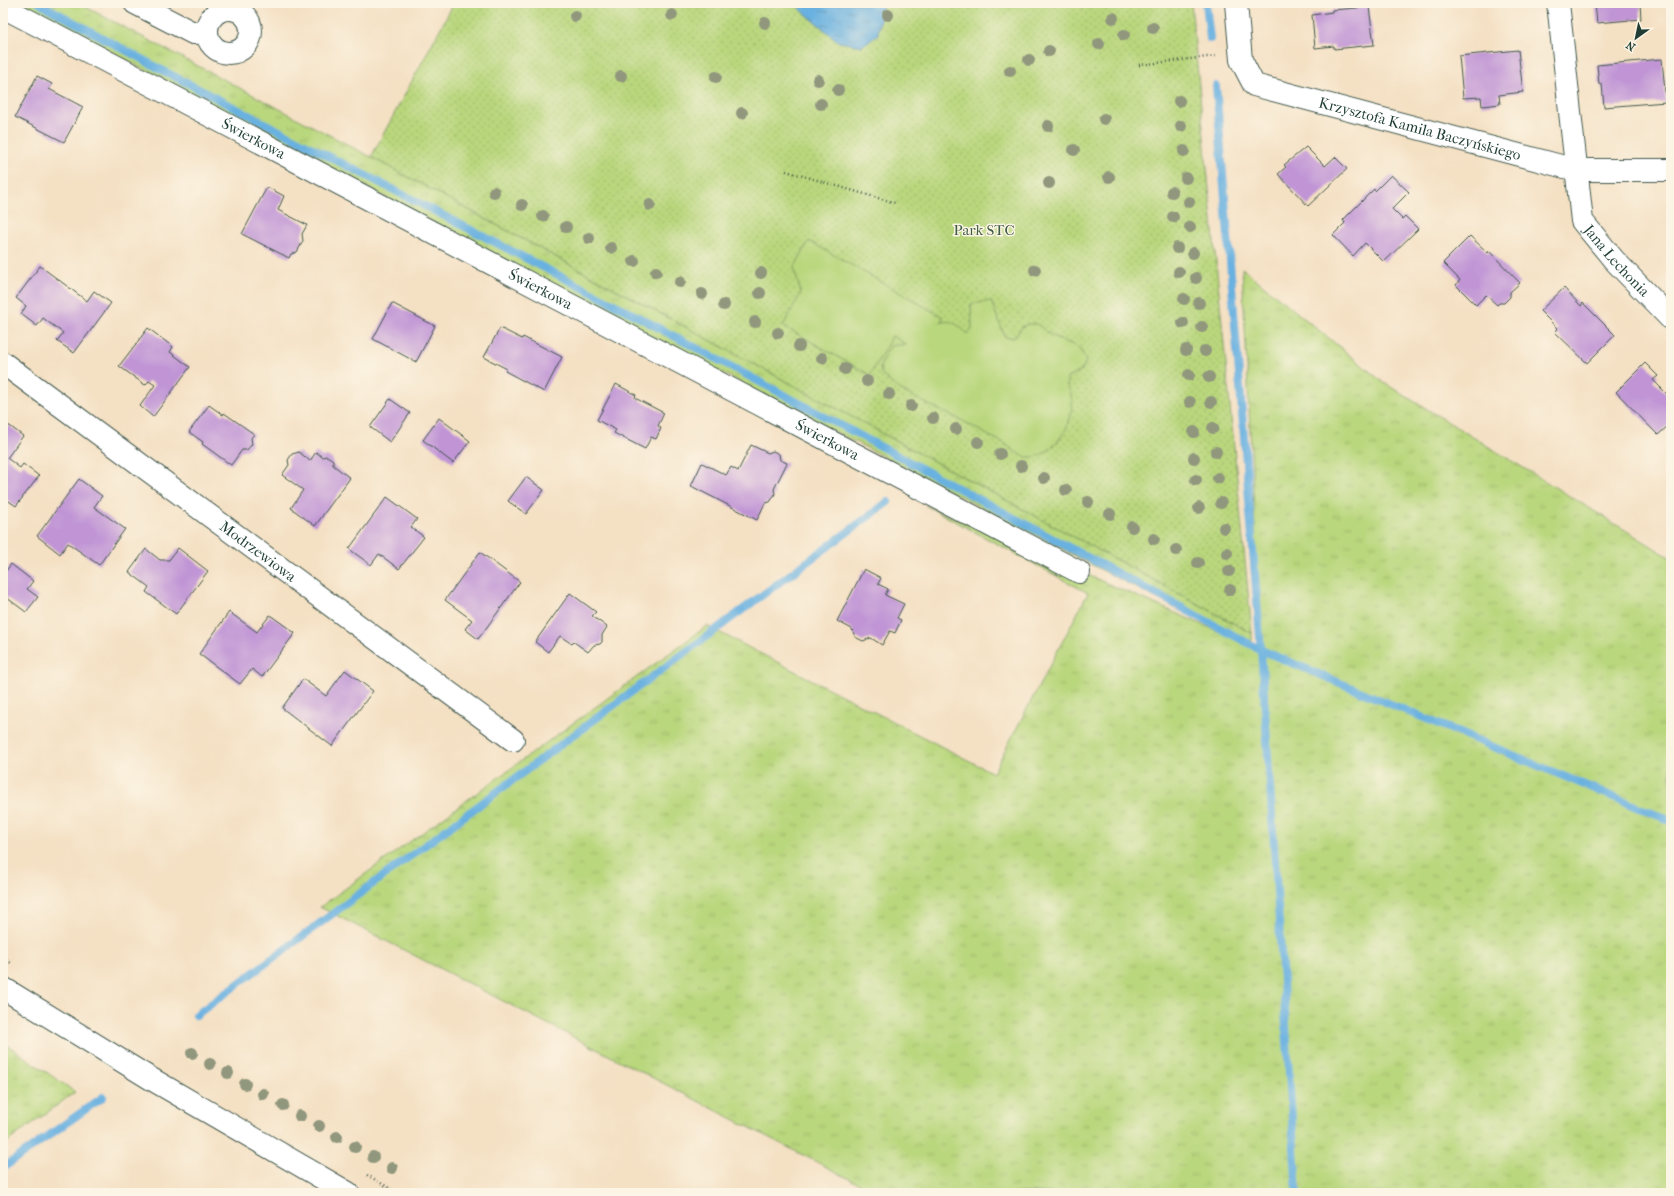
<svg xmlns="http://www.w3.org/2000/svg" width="1674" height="1196" viewBox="0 0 1674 1196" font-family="'IM FELL French Canon',serif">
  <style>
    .grass { fill: url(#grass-tufts); stroke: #6c8a58 }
    .park { fill: url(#park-dots); stroke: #6c8a58 }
    .pitch { fill: #b9d77d; stroke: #6c8a58 }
    .water { fill: url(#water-ripples); stroke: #44778a }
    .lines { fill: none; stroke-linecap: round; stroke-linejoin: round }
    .stream { stroke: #69b1e0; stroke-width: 8 }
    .building { fill: #c094d5 }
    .minor-casing { stroke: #3f5549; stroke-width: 24 }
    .major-casing { stroke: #3f5549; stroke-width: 24 }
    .path { stroke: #3f5549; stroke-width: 2.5; stroke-dasharray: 1 3; stroke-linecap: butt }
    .minor { stroke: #fff; stroke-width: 22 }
    .major { stroke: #fff; stroke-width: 22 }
    .tree { fill: #90977d }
    .labels { text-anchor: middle; stroke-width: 3; stroke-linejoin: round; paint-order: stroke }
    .street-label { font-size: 15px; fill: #1f3d34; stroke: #fcf5e5 }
    .park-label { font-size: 15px; fill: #3e5c43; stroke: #fcf5e5 }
  </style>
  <defs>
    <pattern id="grass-tufts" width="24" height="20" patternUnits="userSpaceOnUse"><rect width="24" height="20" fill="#b9d77d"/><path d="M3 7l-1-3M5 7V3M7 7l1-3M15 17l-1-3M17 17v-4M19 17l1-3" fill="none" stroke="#9fb96d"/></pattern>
    <pattern id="park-dots" width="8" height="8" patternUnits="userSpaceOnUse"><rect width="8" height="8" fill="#b9d77d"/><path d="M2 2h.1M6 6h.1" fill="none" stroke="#9fb96d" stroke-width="1.8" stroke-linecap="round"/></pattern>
    <pattern id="water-ripples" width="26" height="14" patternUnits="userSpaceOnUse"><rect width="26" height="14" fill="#69b1e0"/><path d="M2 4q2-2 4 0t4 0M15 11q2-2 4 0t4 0" fill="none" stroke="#5691b6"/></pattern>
  </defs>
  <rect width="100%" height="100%" fill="#fcf5e5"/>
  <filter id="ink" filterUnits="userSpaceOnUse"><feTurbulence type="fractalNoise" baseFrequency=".025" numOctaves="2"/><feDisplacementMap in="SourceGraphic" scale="8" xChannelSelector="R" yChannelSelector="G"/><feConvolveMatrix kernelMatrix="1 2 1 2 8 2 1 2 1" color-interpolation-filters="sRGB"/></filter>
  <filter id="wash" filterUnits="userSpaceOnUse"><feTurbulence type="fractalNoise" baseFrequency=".012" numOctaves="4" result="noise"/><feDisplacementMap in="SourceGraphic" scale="16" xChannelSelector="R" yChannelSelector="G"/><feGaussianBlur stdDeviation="0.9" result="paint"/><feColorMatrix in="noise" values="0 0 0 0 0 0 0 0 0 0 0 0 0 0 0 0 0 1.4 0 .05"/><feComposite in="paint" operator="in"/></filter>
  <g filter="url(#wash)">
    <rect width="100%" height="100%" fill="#f4e0c3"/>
    <!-- grass -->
    <path class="grass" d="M19 3H78L371 157 1252 633V646L1261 650 1242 268 1384 383 1671 558V1193H877L320 907 707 626 993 773 1088 593 925 505 1229 636 472 243Z
      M3 1042 75 1092 3 1145Z"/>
    <!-- park -->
    <path class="park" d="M454 3H1191L1252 633 371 157Z"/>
    <!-- pitch -->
    <path class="pitch" d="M809 241 943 317 940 323C951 318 959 326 967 333 971 333 972 330 972 326L971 304 991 301 1005 337 1014 338 1022 327 1028 324H1037L1052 336 1080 348 1086 361 1081 371 1067 378V386C1075 396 1072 418 1066 429 1059 442 1044 458 1029 457 1017 457 1009 444 998 440 985 435 975 427 963 421 945 412 889 389 881 372 879 367 882 361 884 357 891 343 892 345 907 345L892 336 870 375 783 326 801 293 794 268Z"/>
    <!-- water -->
    <path class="water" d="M793 3H883L878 34 862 46 839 42Z"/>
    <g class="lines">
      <!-- stream -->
      <path class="stream" d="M39 3 160 69 614 304 1261 650 1671 821
        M1206 3 1210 39
        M1216 86 1261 650 1297 1193
        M196 1015 888 502
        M3 1168 103 1097"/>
    </g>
    <g id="blocks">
      <!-- building -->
      <path class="building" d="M1595 3H1640L1641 19 1597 23Z
        M1369 7 1374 45 1334 49V46L1315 48 1312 15 1332 12V10Z
        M1518 50 1523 92 1499 95 1500 104 1482 106 1481 97 1463 98 1459 56Z
        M1662 59 1666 102 1604 107 1602 84H1599L1597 65Z
        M37 76 52 84 49 89 83 107 64 142 15 117Z
        M1306 147 1325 166 1335 157 1347 169 1308 206 1278 174 1286 167 1284 165Z
        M1391 175 1409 192 1392 209 1402 219 1405 216 1418 229 1384 262 1365 243 1353 256 1333 235 1345 223 1343 220 1374 189 1375 191Z
        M267 187 284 196 278 210 307 225 302 234 303 241 297 252 291 254 289 258 242 234Z
        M1470 236 1488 253 1489 251 1520 283 1510 292V297L1504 303H1499L1497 305 1486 295 1476 305 1456 285 1460 280 1443 263Z
        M40 266 87 301 94 291 111 303 74 353 57 341 63 333 43 318 37 326 21 314 26 306 16 298Z
        M1564 288 1581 306 1583 303 1615 335 1587 363 1555 332 1558 329 1540 311Z
        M392 303 435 326 416 362 373 339Z
        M148 328 173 347 170 352 190 367 153 417 140 406 155 385 149 381 145 385 119 366Z
        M500 328 522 339 523 337 562 357 544 392 505 371 507 369 484 357Z
        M1645 363 1658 376 1653 380 1668 395 1671 392V423L1658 435 1616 392Z
        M616 384 636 395 635 398 664 413 658 426 661 428 656 439 651 437 645 449 614 433 616 430 597 420Z
        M390 399 410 413 390 442 370 427Z
        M209 405 223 415 224 413 254 434 251 438 252 444 247 450H242L231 465 202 444 203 442 189 432Z
        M439 418 470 441 453 463 423 440Z
        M3 421 23 436 7 458 20 468 23 464 39 476 16 506 3 497Z
        M751 445 768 453 773 451 779 454 780 460 787 463 774 489 775 494 770 502 765 503 757 520 691 486 702 463 726 475 731 467 738 471Z
        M299 452 310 461 316 452 322 457 327 456 333 460V465L350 478 315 526 291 508 303 490 282 475 289 465 288 460 292 454Z
        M526 477 544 490 526 514 508 501Z
        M79 479 102 496 94 507 125 529 99 565 68 543 60 554 37 536Z
        M387 497 417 519 411 527 424 537 399 569 379 554 371 565 349 549Z
        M178 548 208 571 176 614 146 592 149 587 129 572 146 549 160 560H169Z
        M480 552 520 582 478 639 465 629 472 620 445 600Z
        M11 564 33 581 27 589 38 597 26 612 3 595V575Z
        M864 569 881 578 878 584 888 589 885 595 904 604 897 618 901 620 895 633 890 631 882 645 871 638 863 641 855 637 852 629 837 621Z
        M570 593 596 612 592 616 607 627 602 635V642L600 644 594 645 588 652 574 642 572 644 560 636 548 652 535 642Z
        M229 612 257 632 270 615 295 633 262 677 252 669 240 684 199 654Z
        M345 670 373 691 332 746 282 708 303 679 326 696Z"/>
    </g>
  </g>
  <g filter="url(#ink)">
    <use href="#blocks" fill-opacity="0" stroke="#3f5549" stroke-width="1"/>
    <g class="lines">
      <defs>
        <g id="minor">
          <path d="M135 3 193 33 207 32"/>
          <path id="s1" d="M1236 3 1241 60 1254 85 1576 170H1671"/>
          <path id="s2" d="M1558 3 1582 221 1614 260 1671 319"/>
          <path id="s3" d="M3 7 1079 572"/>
          <circle cx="229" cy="31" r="22"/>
          <path id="s4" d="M3 363 513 740"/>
        </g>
        <path id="major" d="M3 988 148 1077 348 1193"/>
      </defs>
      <!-- minor casing -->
      <use href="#minor" class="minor-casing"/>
      <!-- major casing -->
      <use href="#major" class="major-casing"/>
      <!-- path -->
      <path class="path" d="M1139 65 1216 56
        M786 171 895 203
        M3 958 11 963
        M367 1175 398 1193"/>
      <!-- minor -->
      <use href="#minor" class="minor"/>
      <!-- major -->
      <use href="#major" class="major"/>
    </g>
    <!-- trees -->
    <g class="tree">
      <circle cx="672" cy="15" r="6"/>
      <circle cx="888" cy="15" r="6"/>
      <circle cx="575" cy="16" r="6"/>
      <circle cx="1113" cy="18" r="6"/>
      <circle cx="765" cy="23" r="6"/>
      <circle cx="1153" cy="28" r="6"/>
      <circle cx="1124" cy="35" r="6"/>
      <circle cx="1099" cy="44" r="6"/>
      <circle cx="1049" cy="51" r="6"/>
      <circle cx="1029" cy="60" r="6"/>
      <circle cx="1010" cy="71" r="6"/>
      <circle cx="621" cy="76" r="6"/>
      <circle cx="716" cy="77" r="6"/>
      <circle cx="818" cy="80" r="6"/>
      <circle cx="838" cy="90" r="6"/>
      <circle cx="1179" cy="101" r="6"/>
      <circle cx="821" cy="104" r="6"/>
      <circle cx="742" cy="113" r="6"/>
      <circle cx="1104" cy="119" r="6"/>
      <circle cx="1048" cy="126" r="6"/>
      <circle cx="1181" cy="126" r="6"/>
      <circle cx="1074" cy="150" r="6"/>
      <circle cx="1184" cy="151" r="6"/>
      <circle cx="1109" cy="177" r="6"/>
      <circle cx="1186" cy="178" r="6"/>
      <circle cx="1049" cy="183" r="6"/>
      <circle cx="494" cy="192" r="6"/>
      <circle cx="1172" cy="192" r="6"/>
      <circle cx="1189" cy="202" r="6"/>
      <circle cx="522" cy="205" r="6"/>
      <circle cx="650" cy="205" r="6"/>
      <circle cx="543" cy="216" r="6"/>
      <circle cx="1173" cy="217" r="6"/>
      <circle cx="566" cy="227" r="6"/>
      <circle cx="1190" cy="227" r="6"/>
      <circle cx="589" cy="238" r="6"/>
      <circle cx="611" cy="248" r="6"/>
      <circle cx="1177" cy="248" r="6"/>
      <circle cx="1193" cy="253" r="6"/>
      <circle cx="634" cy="261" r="6"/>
      <circle cx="1035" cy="270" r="6"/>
      <circle cx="656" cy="272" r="6"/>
      <circle cx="1179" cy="272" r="6"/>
      <circle cx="761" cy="273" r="6"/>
      <circle cx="1196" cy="278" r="6"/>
      <circle cx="680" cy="282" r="6"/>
      <circle cx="760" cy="293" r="6"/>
      <circle cx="702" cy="294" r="6"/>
      <circle cx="1184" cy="299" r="6"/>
      <circle cx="1199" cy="303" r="6"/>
      <circle cx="724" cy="305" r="6"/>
      <circle cx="755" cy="322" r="6"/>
      <circle cx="1183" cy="323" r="6"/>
      <circle cx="1202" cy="327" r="6"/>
      <circle cx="778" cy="333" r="6"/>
      <circle cx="799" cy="346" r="6"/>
      <circle cx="1186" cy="350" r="6"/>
      <circle cx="1205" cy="351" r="6"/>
      <circle cx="822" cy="358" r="6"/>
      <circle cx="845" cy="369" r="6"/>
      <circle cx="1189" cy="375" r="6"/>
      <circle cx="1209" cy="377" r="6"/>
      <circle cx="867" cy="381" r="6"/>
      <circle cx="889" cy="394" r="6"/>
      <circle cx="1190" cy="402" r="6"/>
      <circle cx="1211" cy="402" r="6"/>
      <circle cx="911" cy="406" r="6"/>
      <circle cx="933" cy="418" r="6"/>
      <circle cx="1213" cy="428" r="6"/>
      <circle cx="956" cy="429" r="6"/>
      <circle cx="1194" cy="432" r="6"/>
      <circle cx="978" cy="442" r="6"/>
      <circle cx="1216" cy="452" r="6"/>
      <circle cx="1000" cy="454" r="6"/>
      <circle cx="1194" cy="458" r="6"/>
      <circle cx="1021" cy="466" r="6"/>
      <circle cx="1044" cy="478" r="6"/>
      <circle cx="1218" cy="478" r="6"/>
      <circle cx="1196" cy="480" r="6"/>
      <circle cx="1066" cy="490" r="6"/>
      <circle cx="1088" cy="502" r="6"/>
      <circle cx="1221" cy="503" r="6"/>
      <circle cx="1199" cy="508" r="6"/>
      <circle cx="1110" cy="514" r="6"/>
      <circle cx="1132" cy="527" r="6"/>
      <circle cx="1224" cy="528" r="6"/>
      <circle cx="1154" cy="539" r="6"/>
      <circle cx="1176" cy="550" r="6"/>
      <circle cx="1227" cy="553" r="6"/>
      <circle cx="1198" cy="563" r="6"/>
      <circle cx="1229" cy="571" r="6"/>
      <circle cx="1230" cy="590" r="6"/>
      <circle cx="192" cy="1053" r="6"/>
      <circle cx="210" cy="1064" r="6"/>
      <circle cx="228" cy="1073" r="6"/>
      <circle cx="245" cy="1084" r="6"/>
      <circle cx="263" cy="1094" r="6"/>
      <circle cx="283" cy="1105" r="6"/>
      <circle cx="300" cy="1116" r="6"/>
      <circle cx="319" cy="1126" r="6"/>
      <circle cx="337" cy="1137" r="6"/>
      <circle cx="355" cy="1147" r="6"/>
      <circle cx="373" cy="1157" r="6"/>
      <circle cx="392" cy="1168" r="6"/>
    </g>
  </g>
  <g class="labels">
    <!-- street labels -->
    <g class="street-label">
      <text dy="5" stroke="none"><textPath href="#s1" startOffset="257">Krzysztofa Kamila Baczyńskiego</textPath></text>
      <text dy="5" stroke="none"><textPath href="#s3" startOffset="283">Świerkowa</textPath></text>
      <text dy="5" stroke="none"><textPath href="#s2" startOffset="272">Jana Lechonia</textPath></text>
      <text dy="5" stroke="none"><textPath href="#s3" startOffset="607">Świerkowa</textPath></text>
      <text dy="5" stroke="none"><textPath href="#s3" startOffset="931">Świerkowa</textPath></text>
      <text dy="5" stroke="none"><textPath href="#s4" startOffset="317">Modrzewiowa</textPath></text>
    </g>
    <!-- park labels -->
    <g class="park-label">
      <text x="984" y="235">Park STC</text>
    </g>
  </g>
  <!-- margin -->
  <rect width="1674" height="1196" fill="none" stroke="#fcf5e5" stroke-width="16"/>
  <!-- north arrow -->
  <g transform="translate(1636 38) rotate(213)" stroke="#fcf5e5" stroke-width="3" paint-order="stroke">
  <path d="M0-3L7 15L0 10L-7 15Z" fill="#1f3d34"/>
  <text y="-6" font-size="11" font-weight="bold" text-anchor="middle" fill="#1f3d34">N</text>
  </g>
</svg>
